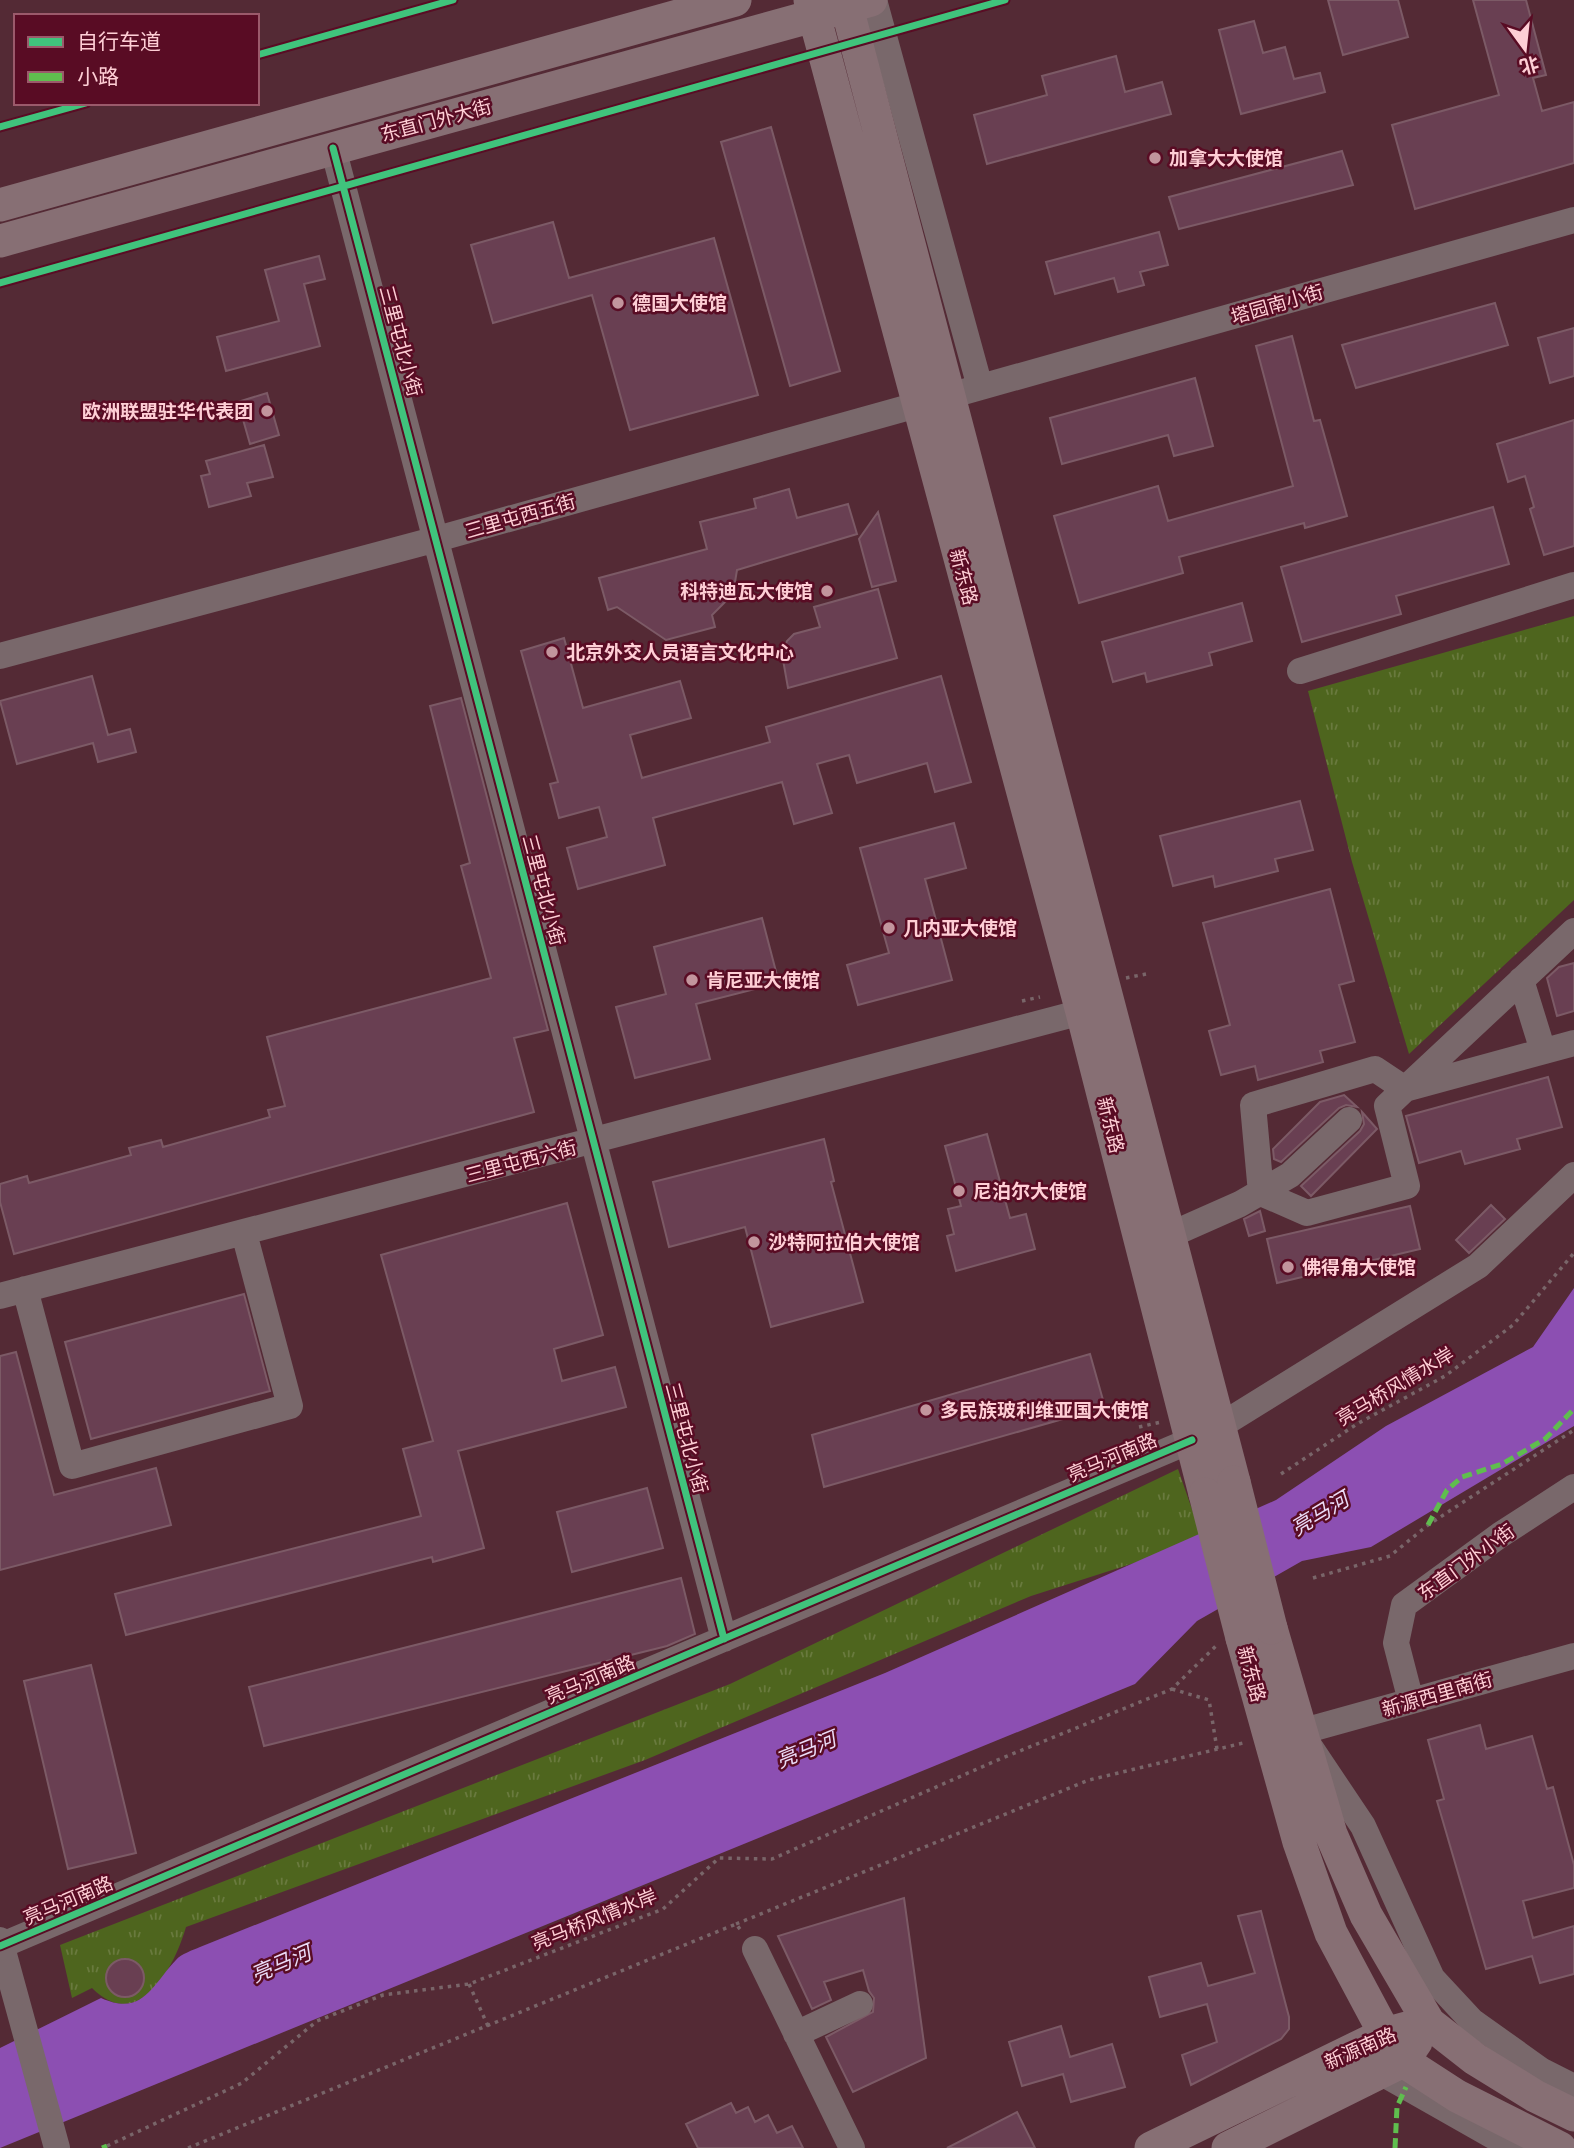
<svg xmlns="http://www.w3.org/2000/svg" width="1574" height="2148" viewBox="0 0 1574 2148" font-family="'Exo 2','Noto Sans SC',sans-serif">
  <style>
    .park { fill: url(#park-tufts) }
    .water { fill: #8c4fb2 }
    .building { fill: #693f52; stroke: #7c5a66; stroke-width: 2 }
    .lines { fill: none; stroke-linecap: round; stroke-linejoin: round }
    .path { stroke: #796569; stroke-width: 3.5; stroke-dasharray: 3.5 5; stroke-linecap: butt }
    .minor { stroke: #79686b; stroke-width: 26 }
    .major { stroke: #876f74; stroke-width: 33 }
    .major-bridge { stroke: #876f74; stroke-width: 33 }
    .quiet { stroke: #5fbe4e; stroke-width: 5; stroke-dasharray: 10 5; stroke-linecap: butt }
    .cycleway-casing { stroke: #590c24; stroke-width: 11 }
    .cycleway { stroke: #40c37c; stroke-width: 7 }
    .poi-dot { fill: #c2959d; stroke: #590c24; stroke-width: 2.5 }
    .labels { text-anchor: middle; stroke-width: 5; stroke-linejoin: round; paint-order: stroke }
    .street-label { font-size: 19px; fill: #feced5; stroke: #590c24 }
    .poi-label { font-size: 19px; font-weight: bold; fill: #feced5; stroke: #590c24; text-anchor: start }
    .water-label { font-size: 21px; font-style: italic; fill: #ebdcf8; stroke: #590c24 }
  </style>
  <defs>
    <pattern id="park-tufts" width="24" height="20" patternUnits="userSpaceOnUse" patternTransform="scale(1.75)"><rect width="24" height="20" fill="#4e651e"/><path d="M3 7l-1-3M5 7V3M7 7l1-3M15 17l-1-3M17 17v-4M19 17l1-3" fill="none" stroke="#697a3e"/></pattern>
  </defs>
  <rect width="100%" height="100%" fill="#542a35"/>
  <!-- park -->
  <path class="park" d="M1574 616V900L1409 1054 1352 862 1308 691Z
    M1178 1469 1203 1541 1031 1596 645 1760 186 1927C174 1968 139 2035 92 1988L72 1998 60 1945 730 1684Z"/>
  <!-- water -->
  <path class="water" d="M1574 1288V1426L1371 1547 1302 1561 1197 1621 1135 1684 0 2148V2048L101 1998C143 2017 152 1985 176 1960 181 1954 193 1950 200 1947L885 1673 1276 1500 1386 1426 1533 1347Z"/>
  <!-- building -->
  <path class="building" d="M1328 0H1398L1408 37 1343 55Z
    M1473 0H1526L1546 75 1533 78 1542 111 1574 102V163L1415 209 1392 125 1499 95Z
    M1254 21 1263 53 1285 47 1294 79 1320 73 1325 92 1241 114 1219 30Z
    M1116 56 1125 92 1162 82 1171 114 987 164 974 115 1047 95 1042 76Z
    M771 127 840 371 790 386 721 142Z
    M1342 151 1353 185 1179 229 1169 197Z
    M553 222 569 278 714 238 758 395 630 430 592 295 493 323 471 245Z
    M1159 232 1168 265 1140 272 1144 285 1118 292 1114 278 1055 294 1046 262Z
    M319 256 325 279 304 284 320 346 226 371 217 337 279 321 265 270Z
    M1495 303 1508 345 1356 388 1342 345Z
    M1574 328V376L1550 383 1538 338Z
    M1292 336 1314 421 1320 420 1347 516 1305 528 1304 523 1179 557 1183 573 1079 603 1054 516 1158 486 1168 521 1293 486 1256 346Z
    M1195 378 1213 446 1174 456 1168 435 1062 464 1050 418Z
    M267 393 279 435 250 444 238 402Z
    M1574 420V546L1544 555 1530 509 1534 507 1525 476 1508 482 1497 444Z
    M264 445 273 477 247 483 251 496 209 507 201 476 210 474 206 461Z
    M789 489 797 518 848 504 857 534 737 570 733 594 712 615 715 627 666 640 617 607 608 610 599 578 707 549 700 522 756 508 754 499Z
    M1493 507 1509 564 1396 596 1401 614 1302 642 1281 567Z
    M878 512 896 581 872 587 859 539Z
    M878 589 897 658 788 688 782 654 787 641 794 634 820 627 814 607Z
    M1242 603 1252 641 1209 653 1212 665 1147 682 1145 673 1113 682 1102 642Z
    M564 638 583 708 680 681 691 718 630 735 642 778 770 742 766 727 941 676 971 782 935 792 927 763 857 783 849 755 817 764 832 813 794 824 782 782 653 818 665 865 578 889 567 848 607 837 599 807 559 818 550 784 558 782 521 651Z
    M92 676 108 735 130 729 136 752 98 762 93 743 17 764 0 701Z
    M461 698 548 1030 514 1038 534 1112 14 1254 0 1202V1184L27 1176 29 1183 131 1155 129 1148 161 1140 163 1147 270 1117 268 1110 285 1106 267 1037 491 978 461 866 470 863 430 706Z
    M1300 801 1313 850 1275 859 1278 871 1215 887 1213 876 1173 886 1160 836Z
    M954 823 966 868 925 879 952 980 858 1005 847 965 889 953 860 848Z
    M1330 889 1354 981 1339 985 1355 1042 1320 1051 1323 1062 1258 1080 1255 1066 1221 1075 1209 1031 1230 1025 1203 923Z
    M762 918 779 983 696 1004 710 1059 635 1078 616 1007 666 994 654 947Z
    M1574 963V1011L1557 1016 1547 978 1559 967Z
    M1548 1077 1562 1127 1517 1139 1520 1149 1465 1164 1461 1151 1419 1163 1406 1116Z
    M1344 1095 1357 1107 1346 1105 1339 1108 1281 1162 1274 1159 1273 1149 1320 1102Z
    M1362 1112 1377 1129 1311 1196 1301 1186 1360 1131 1364 1124Z
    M987 1134 1010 1218 1026 1214 1035 1249 956 1271 947 1236 954 1234 948 1209 961 1206 945 1146Z
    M824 1139 834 1181 831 1182 863 1302 771 1327 745 1227 669 1247 653 1182Z
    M567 1203 603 1335 554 1349 562 1381 615 1367 626 1407 458 1451 484 1548 433 1562 432 1557 126 1635 115 1594 421 1516 403 1449 433 1441 381 1255Z
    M1491 1205 1505 1219 1469 1253 1456 1240Z
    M1410 1206 1420 1249 1277 1283 1267 1239Z
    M1260 1211 1265 1231 1249 1236 1244 1219Z
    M244 1294 270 1391 91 1439 65 1342Z
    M16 1352 54 1495 156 1468 171 1525 0 1570V1356Z
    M1090 1354 1105 1407 824 1487 812 1435Z
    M647 1488 663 1548 572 1572 557 1512Z
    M681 1578 695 1634 667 1646 264 1746 249 1687Z
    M91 1665 136 1853 68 1869 24 1681Z
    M1480 1725 1486 1749 1532 1736 1547 1789 1553 1787 1574 1865V1888L1523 1901 1533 1938 1574 1926V1974L1540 1983 1532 1956 1486 1969 1437 1801 1444 1799 1428 1740Z
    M904 1898 926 2058 853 2092 826 2037 873 2012 874 1998 869 1991 863 1970 824 1982 831 2000 812 2009 778 1936Z
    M1261 1911 1289 2017V2029L1281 2039 1191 2085 1182 2055 1217 2042 1207 2004 1160 2017 1149 1977 1201 1963 1208 1986 1255 1973 1238 1916Z
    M106 1978a19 19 0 1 1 38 0a19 19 0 1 1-38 0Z
    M1061 2026 1070 2057 1112 2044 1125 2087 1071 2102 1063 2074 1022 2086 1009 2042Z
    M731 2103 736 2113 748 2107 755 2122 768 2115 777 2133 792 2126 803 2148H698L686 2124Z
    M1017 2112 1035 2148H947Z"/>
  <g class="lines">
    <!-- path -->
    <path class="path" d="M1126 978 1146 974
      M1022 1001 1040 997
      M1139 1427 1161 1422
      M1281 1474 1357 1424 1445 1376 1513 1325 1574 1253
      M1313 1578 1390 1556 1428 1525 1574 1430
      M1172 1689 1209 1700 1217 1749
      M736 1924 1089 1780 1243 1743
      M469 1984 488 2026
      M107 2146 242 2083 317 2021 383 1995 469 1984 663 1909 719 1858 772 1859 1000 1759 1172 1689 1218 1644
      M188 2148 736 1924 743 1933"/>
    <!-- minor -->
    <path class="minor" d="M874 0 980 387
      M333 148 724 1639
      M949 396 1574 220
      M0 656 437 539 917 405
      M1300 671 1574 585
      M1574 931 1405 1089 1387 1106 1407 1186 1307 1213 1261 1193 1253 1105 1375 1069 1405 1089 1574 1043
      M1521 980 1543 1051
      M1170 1235 1240 1204 1290 1175 1349 1120
      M25 1289 72 1466 290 1406 244 1233
      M0 1296 1082 1012
      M1220 1426 1478 1266 1574 1175
      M1574 1656 1300 1732 1363 1826 1432 1978 1472 2021 1542 2071 1574 2087
      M1411 1701 1396 1643 1404 1605 1500 1535 1574 1487
      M0 1940 57 2148
      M0 1946 1192 1440
      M755 1949 852 2148
      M796 2034 860 2004
      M1374 2060 1380 2072 1514 2148"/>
    <!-- major -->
    <path class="major" d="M810 0 1082 1012 1205 1494
      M845 0 1234 1482
      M0 205 735 0
      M0 241 871 0
      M1271 1628 1331 1834 1366 1915 1429 2023 1475 2059 1535 2096 1574 2115
      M1242 1638 1299 1842 1331 1933 1385 2034 1403 2061 1457 2096 1560 2148
      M1151 2148 1385 2034 1407 2028
      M1228 2148 1403 2061 1416 2042"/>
    <!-- major-bridge -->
    <path class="major-bridge" d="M1234 1482 1271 1628
      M1205 1494 1242 1638"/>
    <!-- quiet -->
    <path class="quiet" d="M1428 1525 1447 1490 1462 1477 1502 1464 1545 1439 1574 1409
      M102 2148 107 2146
      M1395 2148 1397 2107 1406 2087"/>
    <defs>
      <path id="cycleway" d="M257 55 453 0
        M0 127 86 103
        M333 148 724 1639
        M0 283 1005 0
        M0 1946 1192 1440"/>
    </defs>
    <!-- cycleway casing -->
    <use href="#cycleway" class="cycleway-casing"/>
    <!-- cycleway -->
    <use href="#cycleway" class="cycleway"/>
  </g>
  <!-- markers -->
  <g class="poi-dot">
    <circle cx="1155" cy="158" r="7"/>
    <circle cx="618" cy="303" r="7"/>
    <circle cx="267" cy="411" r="7"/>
    <circle cx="827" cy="591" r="7"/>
    <circle cx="552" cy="652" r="7"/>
    <circle cx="889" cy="928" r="7"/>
    <circle cx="692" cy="980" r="7"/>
    <circle cx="959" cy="1191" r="7"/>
    <circle cx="754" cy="1242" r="7"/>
    <circle cx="1288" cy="1267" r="7"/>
    <circle cx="926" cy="1410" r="7"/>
  </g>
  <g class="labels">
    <!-- street labels -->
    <g class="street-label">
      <text transform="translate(436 120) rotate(-15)" y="7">东直门外大街</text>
      <text transform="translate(1277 304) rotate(-16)" y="7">塔园南小街</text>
      <text transform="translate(401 341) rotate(75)" y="7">三里屯北小街</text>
      <text transform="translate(520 516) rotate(-16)" y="7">三里屯西五街</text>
      <text transform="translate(964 577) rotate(75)" y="7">新东路</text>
      <text transform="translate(544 890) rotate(75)" y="7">三里屯北小街</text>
      <text transform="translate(1111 1125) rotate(76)" y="7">新东路</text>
      <text transform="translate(521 1161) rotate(-15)" y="7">三里屯西六街</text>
      <text transform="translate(1395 1386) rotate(-31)" y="7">亮马桥风情水岸</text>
      <text transform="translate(687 1438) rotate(75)" y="7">三里屯北小街</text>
      <text transform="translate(1112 1457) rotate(-23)" y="7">亮马河南路</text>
      <text transform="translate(1466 1562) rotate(-36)" y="7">东直门外小街</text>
      <text transform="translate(1252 1674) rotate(75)" y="7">新东路</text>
      <text transform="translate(590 1679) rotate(-23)" y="7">亮马河南路</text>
      <text transform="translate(1437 1694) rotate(-16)" y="7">新源西里南街</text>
      <text transform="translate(68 1900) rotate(-23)" y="7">亮马河南路</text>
      <text transform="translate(594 1919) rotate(-22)" y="7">亮马桥风情水岸</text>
      <text transform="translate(1360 2048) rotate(-24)" y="7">新源南路</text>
    </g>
    <!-- poi labels -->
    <g class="poi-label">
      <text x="1169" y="165">加拿大大使馆</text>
      <text x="632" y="310">德国大使馆</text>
      <text x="253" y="418" text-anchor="end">欧洲联盟驻华代表团</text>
      <text x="813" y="598" text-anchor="end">科特迪瓦大使馆</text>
      <text x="566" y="659">北京外交人员语言文化中心</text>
      <text x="903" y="935">几内亚大使馆</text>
      <text x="706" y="987">肯尼亚大使馆</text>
      <text x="973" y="1198">尼泊尔大使馆</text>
      <text x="768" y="1249">沙特阿拉伯大使馆</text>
      <text x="1302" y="1274">佛得角大使馆</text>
      <text x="940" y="1417">多民族玻利维亚国大使馆</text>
    </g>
    <!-- water labels -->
    <g class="water-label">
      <text transform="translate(1320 1514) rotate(-31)" y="7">亮马河</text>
      <text transform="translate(806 1750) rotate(-22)" y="7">亮马河</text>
      <text transform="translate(281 1964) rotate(-23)" y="7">亮马河</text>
    </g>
  </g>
  <!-- legend -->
  <rect x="14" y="14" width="245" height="91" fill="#590c24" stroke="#9b5a6b" stroke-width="2"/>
  <rect x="28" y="37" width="35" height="10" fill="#40c37c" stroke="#9b5a6b" stroke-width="2"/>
  <text x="77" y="49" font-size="21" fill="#feced5">自行车道</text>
  <rect x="28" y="72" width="35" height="10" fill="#5fbe4e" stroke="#9b5a6b" stroke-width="2"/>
  <text x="77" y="84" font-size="21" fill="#feced5">小路</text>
  <!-- north arrow -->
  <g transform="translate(1525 49) rotate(165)" stroke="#590c24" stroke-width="5" paint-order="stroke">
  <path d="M0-5L12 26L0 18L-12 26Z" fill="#feced5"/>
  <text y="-10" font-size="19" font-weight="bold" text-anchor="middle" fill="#feced5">北</text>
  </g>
</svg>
